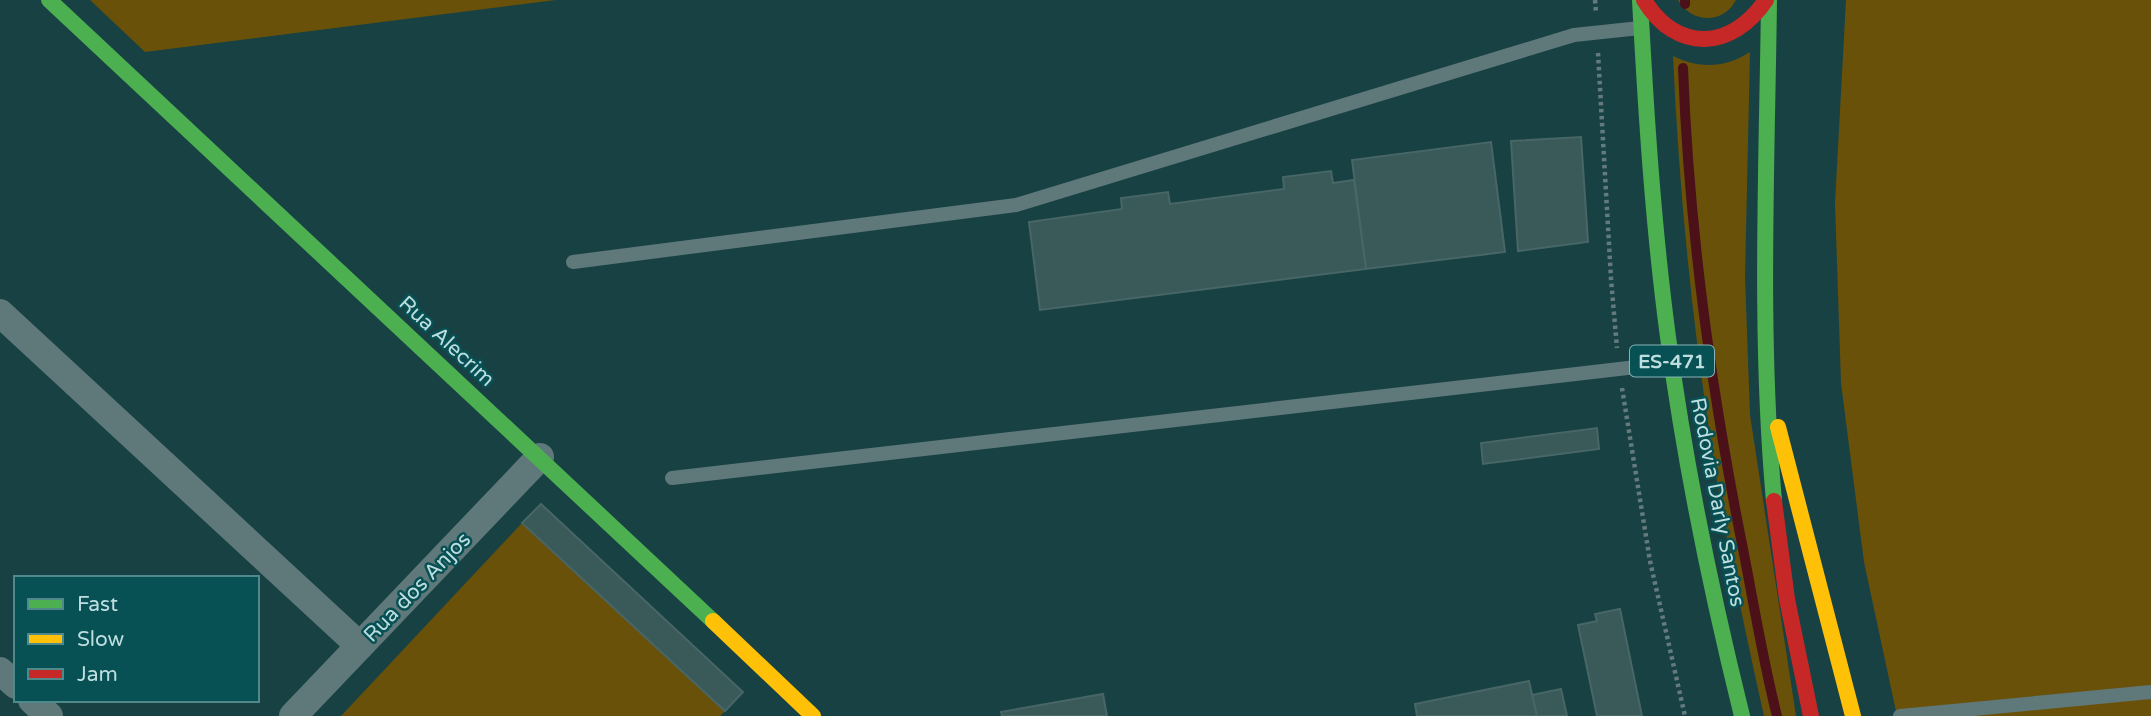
<svg xmlns="http://www.w3.org/2000/svg" width="2151" height="716" viewBox="0 0 2151 716" font-family="'Varela Round',sans-serif">
  <style>
    .green { fill: #695109 }
    .lines { fill: none; stroke-linecap: round; stroke-linejoin: round }
    .stream { stroke: #4c1118; stroke-width: 10 }
    .building { fill: #395a59; stroke: #486666; stroke-width: 2 }
    .path { stroke: #647b7d; stroke-width: 4.5; stroke-dasharray: 3.5 3.5; stroke-linecap: butt }
    .lane { stroke: #5f787a; stroke-width: 14 }
    .street { stroke: #5f787a; stroke-width: 28 }
    .fast { stroke: #4caf50; stroke-width: 16 }
    .slow { stroke: #ffc107; stroke-width: 16 }
    .jam { stroke: #c62828; stroke-width: 16 }
    .labels { text-anchor: middle; stroke-width: 5; stroke-linejoin: round; paint-order: stroke }
    .shield { fill: #075155; stroke: #87b3b6; stroke-width: 2 }
    .shield-label { font-size: 19px; font-weight: bold; fill: #bedddf }
    .street-label { font-size: 21px; fill: #bedddf; stroke: #075155 }
  </style>
  <rect width="100%" height="100%" fill="#184144"/>
  <!-- green -->
  <path class="green" d="M90 0H556L145 52Z
    M1678 0H1736C1723 25 1691 23 1678 0Z
    M1846 0H2151V716H1897L1864 562 1841 383 1835 203Z
    M1750 52 1745 277 1750 415 1796 716H1764C1745 630 1726 543 1713 456 1692 323 1679 190 1673 56 1700 69 1725 68 1750 52Z
    M522 523 725 711 720 716H341Z"/>
  <g class="lines">
    <!-- stream -->
    <path class="stream" d="M1685 0V4
      M1683 68C1689 230 1711 390 1743 549 1754 605 1763 661 1777 716"/>
  </g>
  <!-- building -->
  <path class="building" d="M1581 137 1588 242 1518 251 1511 141Z
    M1491 142 1505 252 1366 269 1352 160Z
    M1331 171 1333 183 1354 180 1366 269 1040 310 1029 222 1122 209 1121 198 1168 192 1170 204 1284 189 1283 177Z
    M1597 428 1599 449 1483 464 1481 443Z
    M541 504 743 692 725 711 522 523Z
    M1620 609 1642 716H1597L1578 625 1597 621 1595 614Z
    M1529 681 1537 716H1417L1415 704Z
    M1561 689 1567 716H1537L1532 695Z
    M1103 694 1107 716H1002L1001 712Z"/>
  <g class="lines">
    <!-- path -->
    <path class="path" d="M1595 0 1596 13
      M1598 53 1611 279 1617 348
      M1622 388 1650 561 1685 716"/>
    <!-- lane -->
    <path class="lane" d="M573 262 1016 205 1574 35 1640 28
      M672 478 1671 363
      M1900 716 2151 692"/>
    <!-- street -->
    <path class="street" d="M0 313 360 646
      M0 671 16 685
      M32 700 49 716
      M293 716 540 457"/>
    <!-- fast -->
    <path class="fast" d="M49 0 713 621
      M1640 0C1646 113 1653 225 1668 337 1685 465 1711 591 1742 716
      M1769 0C1767 167 1759 335 1774 501"/>
    <!-- slow -->
    <path class="slow" d="M1778 427 1853 716
      M713 621 813 716"/>
    <!-- jam -->
    <path class="jam" d="M1644 0C1677 54 1732 50 1766 0
      M1774 501 1787 599 1811 716"/>
  </g>
  <g class="labels">
    <!-- shield labels -->
    <rect class="shield" x="1630" y="345.5" width="84" height="31" rx="5"/>
    <g class="shield-label">
      <text x="1672" y="368">ES-471</text>
    </g>
    <!-- street labels -->
    <g class="street-label">
      <text transform="translate(447 341) rotate(43)" y="7">Rua Alecrim</text>
      <text transform="translate(1718 502) rotate(79)" y="7">Rodovia Darly Santos</text>
      <text transform="translate(417 587) rotate(-46)" y="7">Rua dos Anjos</text>
    </g>
  </g>
  <!-- legend -->
  <rect x="14" y="576" width="245" height="126" fill="#075155" stroke="#50898c" stroke-width="2"/>
  <rect x="28" y="599" width="35" height="10" fill="#4caf50" stroke="#50898c" stroke-width="2"/>
  <text x="77" y="611" font-size="21" fill="#bedddf">Fast</text>
  <rect x="28" y="634" width="35" height="10" fill="#ffc107" stroke="#50898c" stroke-width="2"/>
  <text x="77" y="646" font-size="21" fill="#bedddf">Slow</text>
  <rect x="28" y="669" width="35" height="10" fill="#c62828" stroke="#50898c" stroke-width="2"/>
  <text x="77" y="681" font-size="21" fill="#bedddf">Jam</text>
</svg>
